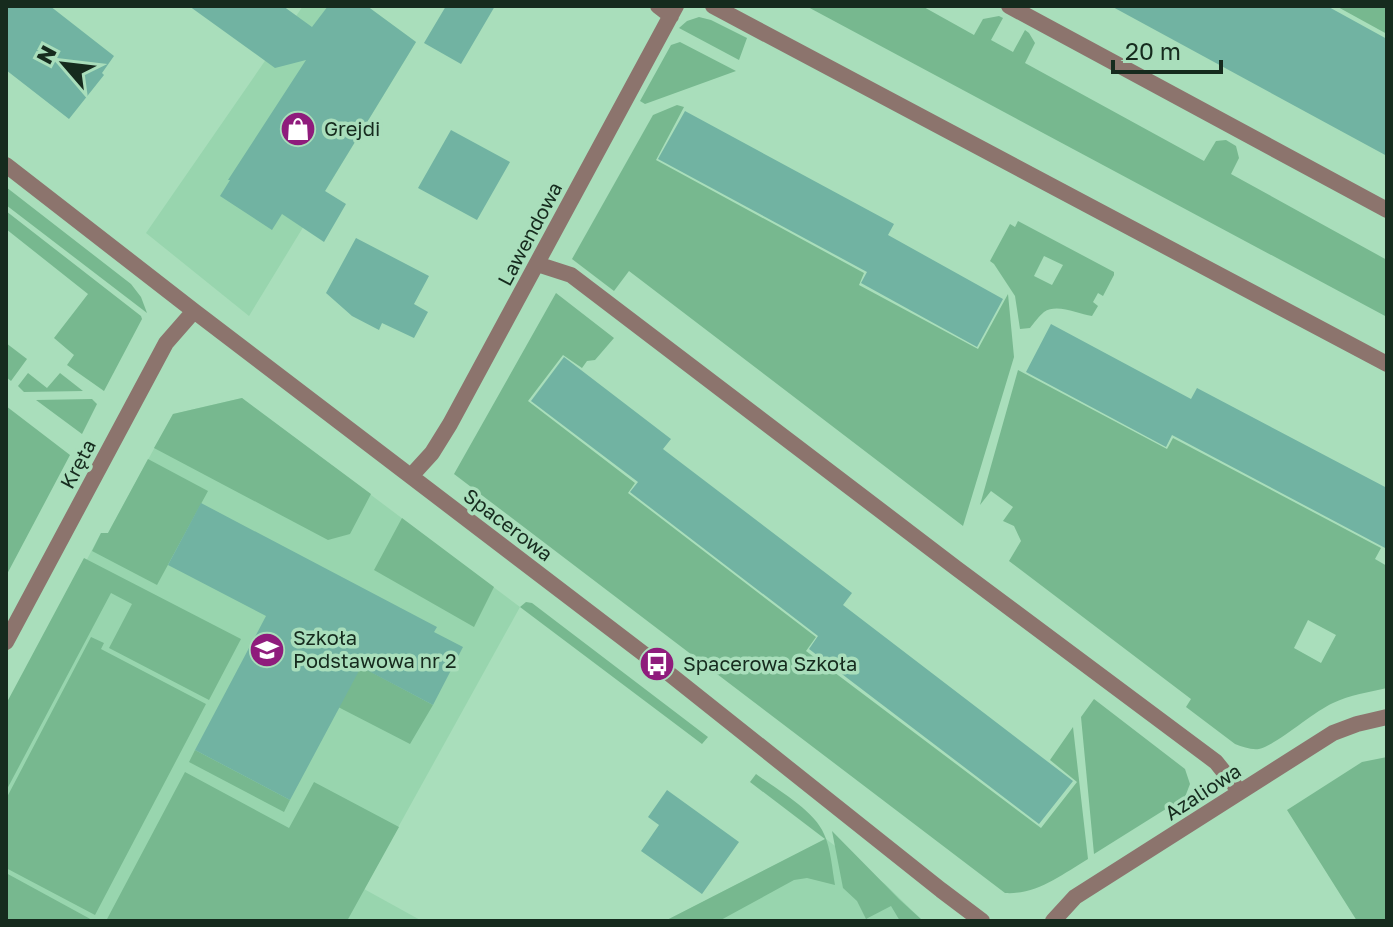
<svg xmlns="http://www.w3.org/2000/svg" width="1393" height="927" viewBox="0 0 1393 927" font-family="'Golos Text',sans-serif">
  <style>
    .built { fill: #98d5ae }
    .green { fill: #77b88f; fill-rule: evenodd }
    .building { fill: #71b3a2 }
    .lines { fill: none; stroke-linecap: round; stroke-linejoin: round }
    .minor { stroke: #8c746d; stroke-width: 16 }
    .labels { text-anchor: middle; stroke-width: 7; stroke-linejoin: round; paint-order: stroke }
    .poi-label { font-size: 20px; fill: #162b1e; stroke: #a9debb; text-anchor: start }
    .street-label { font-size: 20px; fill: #162b1e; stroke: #a9debb }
  </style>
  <rect width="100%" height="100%" fill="#a9debb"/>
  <!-- built -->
  <path class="built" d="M303 6H367L416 42 249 316 146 233Z
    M242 398 520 607 364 889 422 921H28L6 909V712L101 533H108L173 414Z
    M826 839 885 884 923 921H665Z"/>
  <!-- green -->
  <path class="green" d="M806 6H922L974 35 983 19 999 16 1003 18 991 40 1013 52 1025 30 1029 33 1035 43 1025 63 1204 161 1216 141 1226 140 1236 146 1239 158 1231 174 1387 260V317Z
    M1336 6H1387V34Z
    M699 17 711 20 747 38 739 60 679 28 687 21Z
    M680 42 736 71 645 104 640 101 671 45Z
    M677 105 684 107 656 160 864 273 859 285 978 349 1008 294 1014 357 963 526 629 271 614 291 572 259 653 115Z
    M6 187 131 284 141 297 147 313 6 205Z
    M6 211 141 316 142 319 104 391 67 365 74 355 54 338 88 294 6 229Z
    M1018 221 1114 272V275L1103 296 1098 293 1093 302 1098 306 1092 316C1078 314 1057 303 1044 312 1039 316 1034 323 1030 328L1020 329 1015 296 994 264 990 261 1010 224 1015 227ZM1044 256 1063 265 1052 285 1034 276Z
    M556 293 614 338 595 360 587 361 582 368 563 355 528 401 635 483 628 493 816 637 806 651 1041 828 1077 782 1050 760 1073 727 1088 859C1061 875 1037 895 1005 893L454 474Z
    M6 343 27 359 11 381 6 377Z
    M1018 370 1167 449 1173 438 1381 548 1375 559 1387 566V688C1369 692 1350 695 1333 703 1313 712 1275 746 1259 749 1251 750 1243 747 1235 744L1186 707 1191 699 1009 561 1021 541 1014 526 1003 521 1013 507 991 491 980 505ZM1308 620 1336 635 1321 663 1294 648Z
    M28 373 47 388 60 373 83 391 24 392 18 386Z
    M242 398 371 494 350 534 328 540 154 448 173 414Z
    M92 399 97 404 82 434 36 400Z
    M6 406 70 455 6 576Z
    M148 459 208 491 157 585 92 551 101 533H108Z
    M402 518 494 587 474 627 374 570Z
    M84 558 241 639 209 700 109 648 132 604 111 593 6 791V704Z
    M526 602 532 603 708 737 702 744 520 607Z
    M91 637 104 643 101 649 206 704 95 915 6 868V799Z
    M330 650 433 705 410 744 309 692Z
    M1094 699 1185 769 1190 784 1185 797 1094 854 1081 717Z
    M195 750 290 800 284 812 189 762Z
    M1387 757V921H1357L1287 810 1362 762Z
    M185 772 289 828 314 782 399 827 347 921H106Z
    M756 774C776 789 815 811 824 834 831 849 832 869 835 885L807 878 794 880 719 921H665L825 839 750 782Z
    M832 831 899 899 923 921H900L891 906 866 919 857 901 843 888Z
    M6 873 94 921H6Z"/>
  <!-- building -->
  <path class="building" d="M6 6H50L114 56 102 73 104 75 69 119 6 70Z
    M189 6H283L312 27 328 6H367L416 42 325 191 346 204 324 242 282 214 272 230 220 196 230 180H228L306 60 275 68Z
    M446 6H495L461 64 424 43Z
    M1111 6H1327L1387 39V156Z
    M685 111 894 224 888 235 1003 299 977 347 861 283 867 272 658 159Z
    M451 130 510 162 477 220 418 188Z
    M356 238 429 276 414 304 428 312 414 338 382 323 379 330 352 316 326 293Z
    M1051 324 1191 399 1197 388 1387 488V549L1172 435 1166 447 1026 372Z
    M564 357 671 439 663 449 852 593 843 605 1073 781 1039 824 809 649 818 636 630 492 638 482 531 401Z
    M201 503 437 627 434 632 463 647 433 705 361 667 290 800 195 750 266 616 168 565Z
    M667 790 739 842 702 894 641 851 659 825 648 817Z"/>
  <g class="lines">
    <!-- minor -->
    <path class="minor" d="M658 6 671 16
      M713 6 1387 364
      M1009 6 1387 210
      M6 165 194 311 657 664 941 890 982 921
      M537 264 571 275 956 568 1216 762 1240 792
      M411 476 432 453 450 424 676 6
      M6 642 166 343 194 311
      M1053 921 1075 897 1333 733 1357 724 1387 717"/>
  </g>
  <!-- icons -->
  <defs>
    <symbol id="shop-disc" viewBox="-11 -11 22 22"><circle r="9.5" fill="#8f1c7c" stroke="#a9debb"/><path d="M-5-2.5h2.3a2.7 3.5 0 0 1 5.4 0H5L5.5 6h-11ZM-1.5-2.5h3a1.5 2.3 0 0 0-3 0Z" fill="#fff"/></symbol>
    <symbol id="school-disc" viewBox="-11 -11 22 22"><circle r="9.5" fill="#8f1c7c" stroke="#a9debb"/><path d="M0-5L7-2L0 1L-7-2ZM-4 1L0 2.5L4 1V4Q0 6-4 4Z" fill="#fff"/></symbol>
    <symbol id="bus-disc" viewBox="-11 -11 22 22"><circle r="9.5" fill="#8f1c7c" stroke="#a9debb"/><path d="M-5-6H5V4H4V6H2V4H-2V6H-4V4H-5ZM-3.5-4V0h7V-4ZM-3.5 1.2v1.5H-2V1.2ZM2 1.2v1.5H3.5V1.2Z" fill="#fff"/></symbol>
  </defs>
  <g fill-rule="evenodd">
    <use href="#shop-disc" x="278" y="109" width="40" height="40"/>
    <use href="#school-disc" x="247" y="630" width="40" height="40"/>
    <use href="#bus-disc" x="637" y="644" width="40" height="40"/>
  </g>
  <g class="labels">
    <!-- poi labels -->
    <g class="poi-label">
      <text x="324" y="136">Grejdi</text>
      <text x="293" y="645">Szkoła<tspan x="293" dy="23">Podstawowa nr 2</tspan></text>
      <text x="683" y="671">Spacerowa Szkoła</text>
    </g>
    <!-- street labels -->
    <g class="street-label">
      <text transform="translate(530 234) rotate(-62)" y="7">Lawendowa</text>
      <text transform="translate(78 464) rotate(-62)" y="7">Kręta</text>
      <text transform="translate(508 525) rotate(37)" y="7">Spacerowa</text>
      <text transform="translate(1203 792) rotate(-33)" y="7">Azaliowa</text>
    </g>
  </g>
  <!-- border -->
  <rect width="1393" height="927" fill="none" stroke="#162b1e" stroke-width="16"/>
  <!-- north arrow -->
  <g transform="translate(64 64) rotate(298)" stroke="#a9debb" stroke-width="6" paint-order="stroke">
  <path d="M0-6L14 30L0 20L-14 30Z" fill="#162b1e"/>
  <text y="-12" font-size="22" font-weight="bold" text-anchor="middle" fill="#162b1e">N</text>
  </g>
  <!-- scale -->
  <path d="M1113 60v12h108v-12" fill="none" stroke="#162b1e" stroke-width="4"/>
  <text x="1125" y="60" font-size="24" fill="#162b1e" stroke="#a9debb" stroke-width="6" paint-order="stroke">20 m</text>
</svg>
